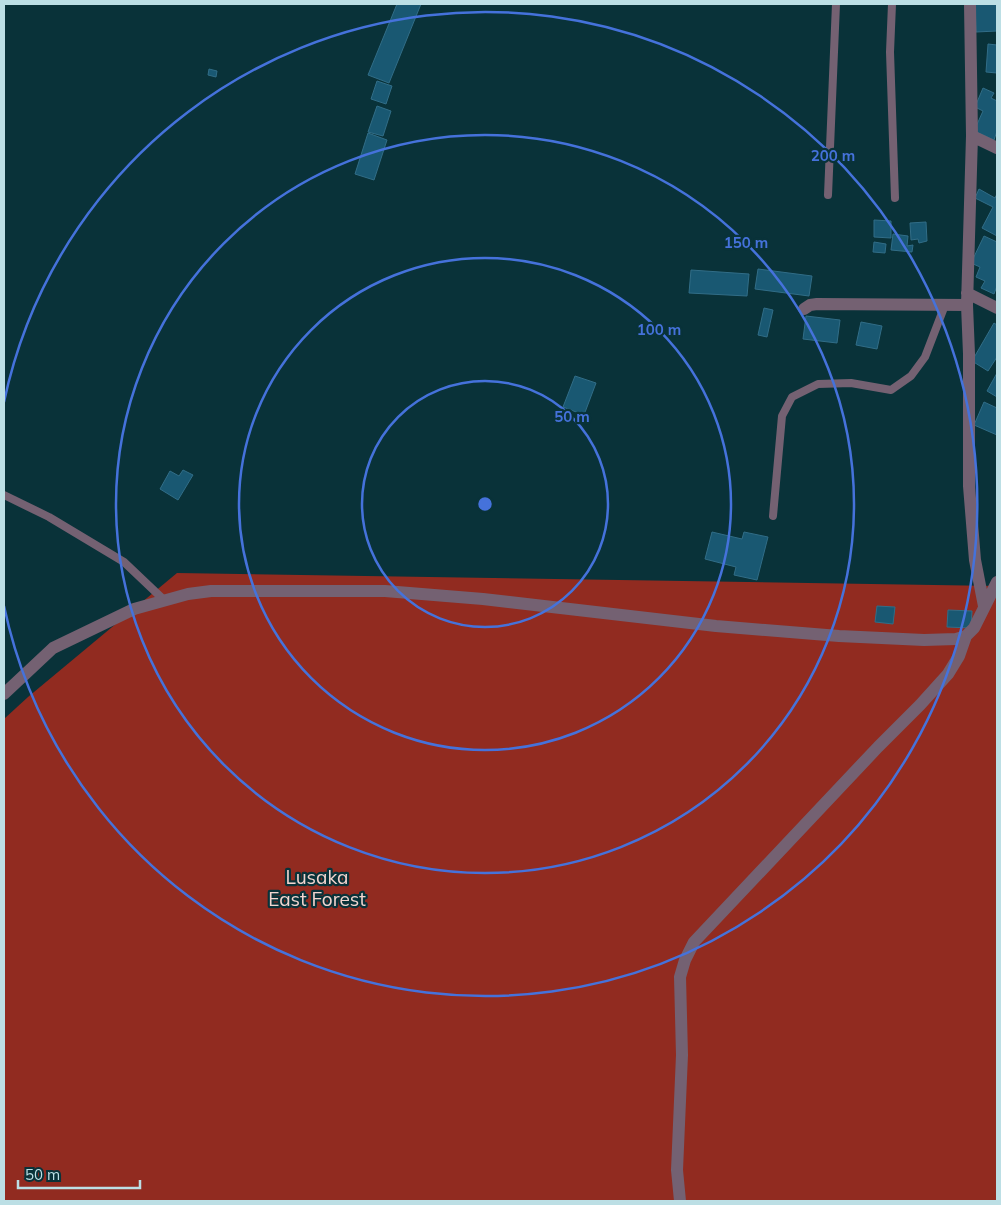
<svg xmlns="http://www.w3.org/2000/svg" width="1001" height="1205" viewBox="0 0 1001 1205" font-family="Mulish,sans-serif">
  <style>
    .forest { fill: #912b20 }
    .building { fill: #195872; stroke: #316d87 }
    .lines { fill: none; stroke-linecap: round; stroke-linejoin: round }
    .service { stroke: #746172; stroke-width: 8 }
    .minor { stroke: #746172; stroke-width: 12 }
    .ring { fill: none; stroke: #4572db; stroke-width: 2.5 }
    .labels { text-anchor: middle; stroke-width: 4.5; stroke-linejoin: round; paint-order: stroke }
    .park-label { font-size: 19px; fill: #f2d5cf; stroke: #093239 }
    .centre { fill: #4572db; stroke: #093239; stroke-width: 2.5 }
    .ring-label { font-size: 15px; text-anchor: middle; font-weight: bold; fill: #4572db; stroke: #093239; stroke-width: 4.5; stroke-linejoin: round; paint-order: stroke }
  </style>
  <rect width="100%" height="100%" fill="#093239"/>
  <!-- forest -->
  <path class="forest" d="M177 573 997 586V1201H4V719L28 697Z"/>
  <!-- building -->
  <path class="building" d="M397 4H421L389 83 368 75Z
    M975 4H997V31L976 32Z
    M988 44 997 45V73L986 72Z
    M209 69 217 71 216 77 208 75Z
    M377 81 392 86 386 104 371 99Z
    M983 88 994 93 991 98 997 101V131L994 140 974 131 983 111 975 107Z
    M377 106 391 111 383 136 368 132Z
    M368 133 387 140 374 180 355 174Z
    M979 189 995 198 997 194V236L982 228 993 207 975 198Z
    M874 220 891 221V238L874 237Z
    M926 222 927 241 919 243 918 239 911 240 910 223Z
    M893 234 908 236 907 246 913 245 912 252 891 250Z
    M984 236 997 242V286L994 294 981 288 985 281 976 277 980 267 971 263Z
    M874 242 886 244 885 253 873 252Z
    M758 269 812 276 809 296 755 289Z
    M691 270 749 274 747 296 689 293Z
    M764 308 773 310 767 337 758 335Z
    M806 316 840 320 837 343 803 339Z
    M861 322 882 326 877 349 856 345Z
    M994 323 997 325V357L988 371 972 361Z
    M997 373V397L987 391Z
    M575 376 596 383 584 415 563 407Z
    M984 402 997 408V435L974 425Z
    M183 470 193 475 178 500 160 489 170 471 179 476Z
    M712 532 742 539 744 532 768 537 757 580 734 575 736 567 705 559Z
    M877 606 895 607 893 624 875 622Z
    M948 610 972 611 971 628 947 627Z"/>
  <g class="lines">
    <!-- service -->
    <path class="service" d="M892 4 890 52 895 198
      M828 195 836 4
      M4 495 49 517 124 562 164 600
      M773 516 782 416 792 397 818 384 851 383 891 390 911 376 925 357 945 305"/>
    <!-- minor -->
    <path class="minor" d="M970 4 972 136 967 305 969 354V486L975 560 984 606
      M972 136 997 148
      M967 293 997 308
      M804 309 810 305 817 304 967 305
      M4 694 53 648 134 609 188 594 211 591H385L483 599 716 626 839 636 924 640 956 639 966 636 974 628 997 582
      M680 1201 677 1170 682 1055 680 977 685 960 694 942 878 747 920 705 948 674 959 656 966 636"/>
  </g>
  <!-- distance rings -->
  <g class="ring">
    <circle cx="485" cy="504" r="123"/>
    <circle cx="485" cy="504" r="246"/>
    <circle cx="485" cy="504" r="369"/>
    <path d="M4 402A492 492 0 1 1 4 606"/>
  </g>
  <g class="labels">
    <!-- park labels -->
    <g class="park-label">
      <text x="317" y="884">Lusaka<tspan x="317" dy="22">East Forest</tspan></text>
    </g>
  </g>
  <circle cx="485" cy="504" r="8" class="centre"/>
  <g class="ring-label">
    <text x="833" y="161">200 m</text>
    <text x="746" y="248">150 m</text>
    <text x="659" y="335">100 m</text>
    <text x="572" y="422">50 m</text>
  </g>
  <!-- border -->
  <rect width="1001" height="1205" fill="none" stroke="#bcdfe5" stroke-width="10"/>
  <!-- scale -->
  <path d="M18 1180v8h122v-8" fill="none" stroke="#bcdfe5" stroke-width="2.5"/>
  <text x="25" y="1180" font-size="15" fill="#bcdfe5" stroke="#093239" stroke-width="4" paint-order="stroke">50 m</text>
</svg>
